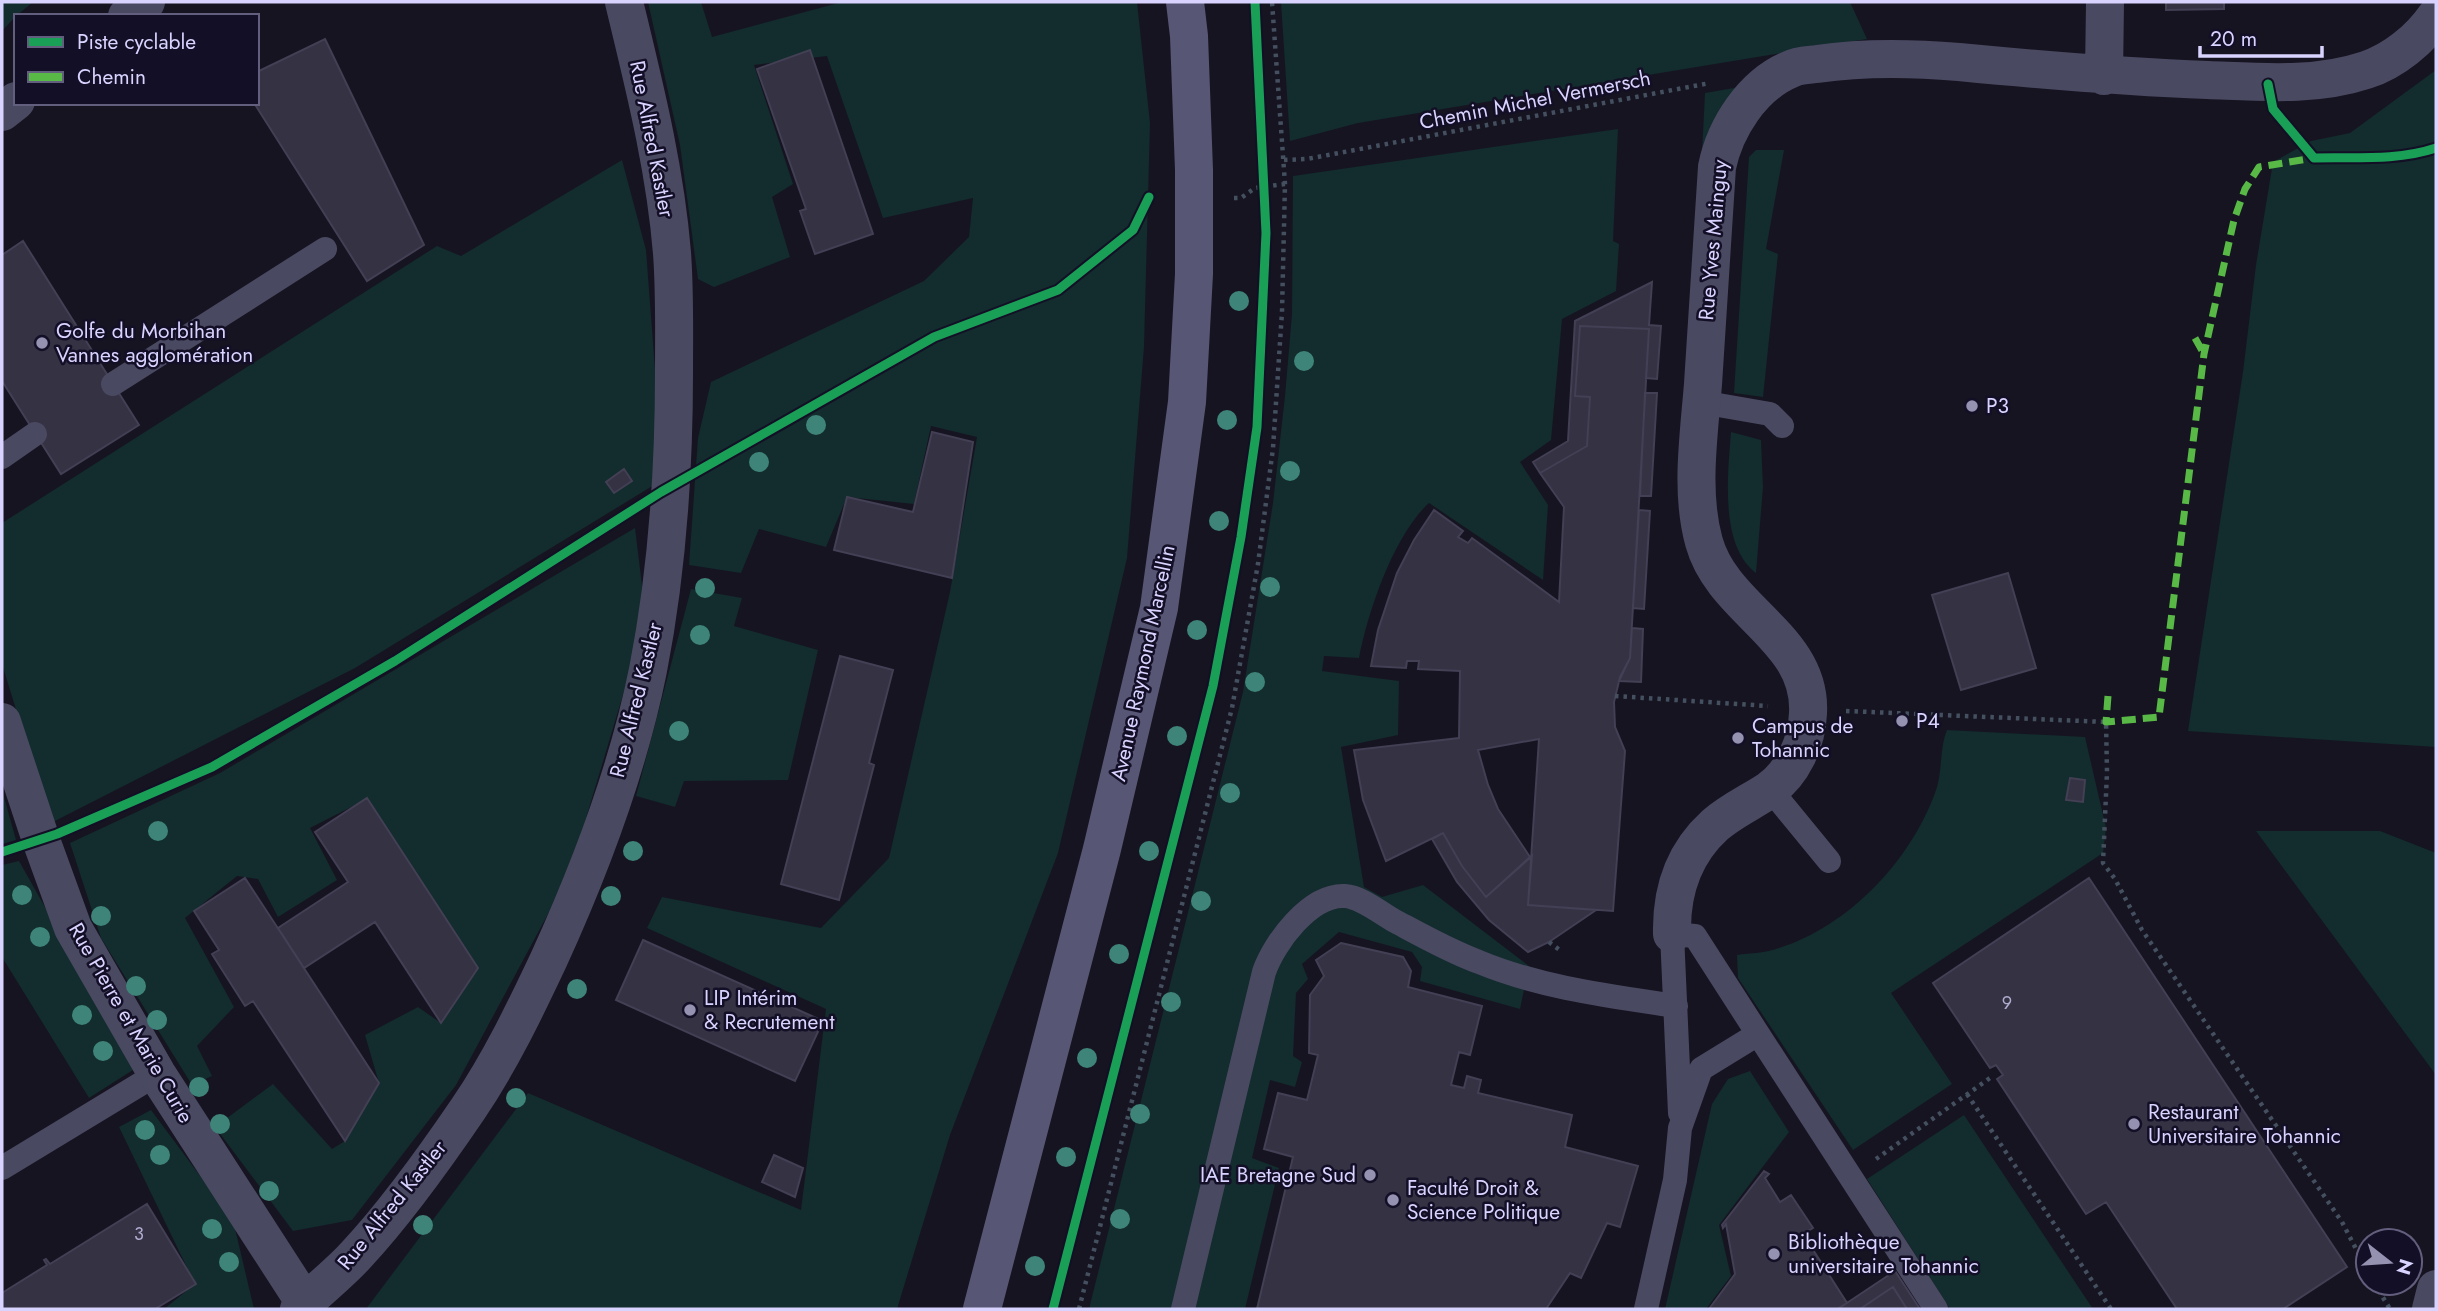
<svg xmlns="http://www.w3.org/2000/svg" width="2438" height="1311" viewBox="0 0 2438 1311" font-family="Jost,sans-serif">
  <style>
    .green { fill: #132c2d }
    .building { fill: #343243; stroke: #433f54; stroke-width: 2 }
    .lines { fill: none; stroke-linecap: round; stroke-linejoin: round }
    .path { stroke: #44505f; stroke-width: 4.5; stroke-dasharray: 3.5 5; stroke-linecap: butt }
    .lane { stroke: #4a4962; stroke-width: 24 }
    .street { stroke: #4a4962; stroke-width: 38 }
    .secondary { stroke: #575674; stroke-width: 38 }
    .quiet { stroke: #58b947; stroke-width: 7; stroke-dasharray: 14 7; stroke-linecap: butt }
    .cycleway-casing { stroke: #130f26; stroke-width: 13 }
    .cycleway { stroke: #1a9f57; stroke-width: 9 }
    .tree { fill: #3e8478 }
    .poi-dot { fill: #9591b1; stroke: #130f26; stroke-width: 2.5 }
    .labels { text-anchor: middle; stroke-width: 5; stroke-linejoin: round; paint-order: stroke }
    .number-label { font-size: 18px; fill: #b0acd0 }
    .street-label { font-size: 21px; fill: #d9d4ff; stroke: #130f26 }
    .poi-label { font-size: 21px; fill: #d9d4ff; stroke: #130f26; text-anchor: start }
  </style>
  <rect width="100%" height="100%" fill="#161421"/>
  <!-- green -->
  <path class="green" d="M2 2H33L16 16 2 31Z
    M648 2H701L712 37 842 2H1137L1150 123 1144 347 1127 558 1058 853 950 1135 897 1309H366L528 1093 801 1210 826 1009 647 928 662 897 821 928 889 858 950 592 977 437 931 426 914 504 847 497 826 547 759 529 741 573 689 565 698 438 711 382 924 281 969 237 973 198 883 218 827 56 754 65 793 184 772 197 790 257 714 287 698 279 680 145Z
    M1281 2H1850L1867 39 1358 123 1290 141Z
    M2436 70V747L2188 731 2243 372 2256 265 2273 162 2311 141 2350 133Z
    M1740 87 1702 153 1705 93Z
    M1618 129 1613 241 1619 244 1616 291 1562 319 1551 440 1520 462 1548 505 1543 580 1429 503C1394 535 1368 611 1359 658L1324 656 1322 671 1399 681 1398 735 1341 747 1364 887 1382 897 1423 885 1529 966 1520 1009 1420 981 1422 967 1412 952 1339 932 1302 964 1308 979 1296 993 1293 1056 1302 1062 1295 1087 1270 1080 1252 1158 1279 1168 1245 1309H1089L1243 692 1273 503 1285 396 1292 314 1293 176Z
    M1756 150H1784L1766 249 1778 254 1763 397 1734 393 1749 157Z
    M622 160 646 250 658 409 654 485 355 668 51 823 2 664V523L437 246 461 256Z
    M1731 432 1761 440 1763 487 1756 573C1719 545 1728 473 1731 432Z
    M635 528 646 618 569 875 456 1085 352 1220 293 1231 215 1127 273 1084 332 1149 345 1141 379 1083 365 1035 418 1007 441 1023 478 968 367 799 310 828 337 880 278 917 258 879 237 876 185 918 234 1007 197 1046 212 1076 192 1085 101 938 70 843 220 773Z
    M691 589 742 598 734 626 818 650 788 780 684 781 675 807 636 796Z
    M1947 730 2085 737 2106 828 2103 853 1891 993 1952 1084 1853 1150 1738 978 1737 955C1751 953 1765 953 1779 948 1849 926 1910 861 1935 793 1943 773 1939 749 1947 730Z
    M2 790 16 840 2 844Z
    M2256 831H2380L2436 853V1075Z
    M19 861 136 1068 89 1098 2 957V865Z
    M1750 1071 1789 1132 1719 1225 1731 1276 1706 1309H1665L1712 1104 1728 1079Z
    M151 1110 233 1220 254 1309H164L195 1284 119 1127Z
    M1964 1115 2093 1309H1950L1867 1179Z"/>
  <!-- building -->
  <path class="building" d="M2166 2H2224V9L2166 10Z
    M325 39 424 245 367 281 254 103H257V72Z
    M810 50 873 234 815 254 800 211 806 209 757 69Z
    M23 241 139 425 61 474 2 381V255Z
    M1652 282 1649 325 1661 326 1657 379 1646 378 1649 329 1580 326 1575 396 1590 397 1587 446 1540 473 1533 462 1568 441 1575 321Z
    M1580 326 1649 329 1630 658 1620 677 1614 702 1615 727 1625 751 1613 911 1528 905 1539 739 1478 750 1488 785 1498 809 1530 857 1486 897 1462 866 1443 833 1386 861 1363 800 1354 750 1459 738 1460 671 1418 669 1419 661H1407L1406 668 1371 666 1378 630 1397 573 1414 540 1434 510 1463 531 1458 537 1468 543 1472 538 1559 602 1564 507 1540 473 1587 446 1590 397 1575 396Z
    M1645 393H1657L1651 496H1640Z
    M932 432 973 442 952 578 834 550 847 497 913 512Z
    M624 469 632 481 614 493 606 482Z
    M1639 510 1650 511 1644 609 1633 608Z
    M2008 573 2036 668 1961 690 1932 595Z
    M1632 628 1643 629 1641 682 1619 681 1630 658Z
    M840 656 893 670 869 763 874 765 839 900 781 884Z
    M2070 778 2085 780 2083 802 2066 800Z
    M367 798 478 968 441 1023 375 922 304 968 278 928 348 882 315 832Z
    M1443 833 1462 866 1486 897 1532 856 1528 905 1596 910 1549 942 1528 952 1489 920 1457 882 1432 839Z
    M245 878 379 1083 345 1141 253 1001 245 1006 212 954 219 950 194 911Z
    M2089 878 2347 1267 2283 1309H2177L2106 1202 2086 1214 1997 1079 2003 1075 1996 1065 1990 1068 1933 983Z
    M643 940 823 1021 795 1081 616 1000Z
    M1341 943 1403 957 1411 971 1408 987 1482 1006 1470 1055 1459 1052 1451 1085 1464 1088 1467 1076 1481 1080 1478 1093 1572 1115 1565 1147 1638 1166 1620 1227 1607 1223 1581 1278 1570 1273 1546 1309H1257L1293 1157 1264 1149 1278 1093 1307 1100 1318 1055 1309 1053 1310 995 1324 976 1316 960Z
    M774 1155 803 1168 795 1197 762 1182Z
    M1764 1171 1769 1174 1765 1178 1780 1202 1791 1195 1813 1228 1803 1234 1847 1303 1837 1309H1709L1735 1274 1726 1224 1723 1228 1722 1225Z
    M147 1204 196 1284 155 1309H2V1293L47 1265 44 1260 46 1259 50 1264Z
    M1895 1271 1920 1309H1907L1893 1287 1860 1309H1838Z
    M1893 1287 1907 1309H1860Z"/>
  <g class="lines">
    <!-- path -->
    <path class="path" d="M1284 160 1307 159 1710 83
      M1234 198H1241L1255 188 1285 184
      M1615 696 1768 706
      M1846 711 2106 722 2107 772 2103 863 2115 879 2142 930 2342 1222 2368 1272
      M1549 942 1561 951
      M1967 1094 2111 1309
      M1876 1159 1990 1078
      M2374 1283 2390 1309
      M1079 1309 1232 708 1258 564 1273 448 1282 312 1285 184 1272 2"/>
    <!-- lane -->
    <path class="lane" d="M113 384 325 249
      M1701 402 1770 414 1782 426
      M2 457 35 434
      M1770 789 1829 861
      M1680 1113 1672 934 1695 936 1758 1034
      M2 1168 157 1074
      M1183 1309 1264 972C1274 943 1310 894 1345 896 1361 897 1379 912 1393 920 1421 935 1449 951 1479 962 1542 988 1609 996 1676 1006
      M1646 1309 1675 1180 1680 1128 1701 1069 1758 1034 1936 1309"/>
    <!-- street -->
    <path class="street" d="M127 16 146 2
      M2104 76 2105 2
      M2 112 16 101
      M2 722 41 840 73 928 157 1074 305 1303
      M1672 934C1671 892 1683 854 1715 825 1731 811 1751 802 1769 790 1793 773 1807 742 1808 713 1812 637 1723 611 1704 542 1690 492 1699 435 1703 384 1707 312 1712 240 1717 167 1725 128 1752 85 1791 69 1798 65 1809 65 1817 64 1864 57 1912 58 1959 62 2042 70 2125 77 2208 80 2261 82 2315 87 2366 70 2394 61 2420 39 2436 16
      M299 1309C317 1290 338 1275 356 1255 397 1211 434 1159 468 1109 500 1062 525 1010 549 959 591 867 628 769 648 670 667 573 674 473 674 373 674 333 675 293 672 253 665 167 644 85 624 2
      M2431 1309 2436 1289"/>
    <!-- secondary -->
    <path class="secondary" d="M982 1309 1102 849 1159 608 1187 402 1194 274V170L1189 36 1185 2"/>
    <!-- quiet -->
    <path class="quiet" d="M2195 338 2204 354
      M2108 696 2106 722 2159 717 2204 354 2234 220 2245 189 2259 167 2314 158"/>
    <defs>
      <path id="cycleway" d="M2268 84 2273 109 2314 158C2355 157 2397 161 2436 148
        M2 852 57 834 212 767 395 661 661 492 934 337 1058 290 1133 230 1149 197
        M1053 1309 1213 686 1241 537 1257 427 1266 233 1255 2"/>
    </defs>
    <!-- cycleway casing -->
    <use href="#cycleway" class="cycleway-casing"/>
    <!-- cycleway -->
    <use href="#cycleway" class="cycleway"/>
  </g>
  <!-- trees -->
  <g class="tree">
    <circle cx="1239" cy="301" r="10"/>
    <circle cx="1304" cy="361" r="10"/>
    <circle cx="1227" cy="420" r="10"/>
    <circle cx="816" cy="425" r="10"/>
    <circle cx="759" cy="462" r="10"/>
    <circle cx="1290" cy="471" r="10"/>
    <circle cx="1219" cy="521" r="10"/>
    <circle cx="1270" cy="587" r="10"/>
    <circle cx="705" cy="588" r="10"/>
    <circle cx="1197" cy="630" r="10"/>
    <circle cx="700" cy="635" r="10"/>
    <circle cx="1255" cy="682" r="10"/>
    <circle cx="679" cy="731" r="10"/>
    <circle cx="1177" cy="736" r="10"/>
    <circle cx="1230" cy="793" r="10"/>
    <circle cx="158" cy="831" r="10"/>
    <circle cx="633" cy="851" r="10"/>
    <circle cx="1149" cy="851" r="10"/>
    <circle cx="22" cy="895" r="10"/>
    <circle cx="611" cy="896" r="10"/>
    <circle cx="1201" cy="901" r="10"/>
    <circle cx="101" cy="916" r="10"/>
    <circle cx="40" cy="937" r="10"/>
    <circle cx="1119" cy="954" r="10"/>
    <circle cx="136" cy="986" r="10"/>
    <circle cx="577" cy="989" r="10"/>
    <circle cx="1171" cy="1002" r="10"/>
    <circle cx="82" cy="1015" r="10"/>
    <circle cx="157" cy="1020" r="10"/>
    <circle cx="103" cy="1051" r="10"/>
    <circle cx="1087" cy="1058" r="10"/>
    <circle cx="199" cy="1087" r="10"/>
    <circle cx="516" cy="1098" r="10"/>
    <circle cx="1140" cy="1114" r="10"/>
    <circle cx="220" cy="1124" r="10"/>
    <circle cx="145" cy="1130" r="10"/>
    <circle cx="160" cy="1155" r="10"/>
    <circle cx="1066" cy="1157" r="10"/>
    <circle cx="269" cy="1191" r="10"/>
    <circle cx="1120" cy="1219" r="10"/>
    <circle cx="423" cy="1225" r="10"/>
    <circle cx="212" cy="1229" r="10"/>
    <circle cx="229" cy="1262" r="10"/>
    <circle cx="1035" cy="1266" r="10"/>
  </g>
  <!-- markers -->
  <g class="poi-dot">
    <circle cx="42" cy="343" r="7"/>
    <circle cx="1972" cy="406" r="7"/>
    <circle cx="1902" cy="721" r="7"/>
    <circle cx="1738" cy="738" r="7"/>
    <circle cx="690" cy="1010" r="7"/>
    <circle cx="2134" cy="1124" r="7"/>
    <circle cx="1370" cy="1175" r="7"/>
    <circle cx="1393" cy="1200" r="7"/>
    <circle cx="1774" cy="1254" r="7"/>
  </g>
  <g class="labels">
    <!-- number labels -->
    <g class="number-label">
      <text x="2007" y="1009">9</text>
      <text x="139" y="1240">3</text>
    </g>
    <!-- street labels -->
    <g class="street-label">
      <text transform="translate(1535 100) rotate(-11)" y="7">Chemin Michel Vermersch</text>
      <text transform="translate(652 139) rotate(79)" y="7">Rue Alfred Kastler</text>
      <text transform="translate(1713 240) rotate(-85)" y="7">Rue Yves Mainguy</text>
      <text transform="translate(1143 663) rotate(-78)" y="7">Avenue Raymond Marcellin</text>
      <text transform="translate(636 700) rotate(-76)" y="7">Rue Alfred Kastler</text>
      <text transform="translate(131 1023) rotate(60)" y="7">Rue Pierre et Marie Curie</text>
      <text transform="translate(392 1205) rotate(-51)" y="7">Rue Alfred Kastler</text>
    </g>
    <!-- poi labels -->
    <g class="poi-label">
      <text x="56" y="338">Golfe du Morbihan<tspan x="56" dy="24">Vannes agglomération</tspan></text>
      <text x="1986" y="413">P3</text>
      <text x="1916" y="728">P4</text>
      <text x="1752" y="733">Campus de<tspan x="1752" dy="24">Tohannic</tspan></text>
      <text x="704" y="1005">LIP Intérim<tspan x="704" dy="24">&amp; Recrutement</tspan></text>
      <text x="2148" y="1119">Restaurant<tspan x="2148" dy="24">Universitaire Tohannic</tspan></text>
      <text x="1356" y="1182" text-anchor="end">IAE Bretagne Sud</text>
      <text x="1407" y="1195">Faculté Droit &amp;<tspan x="1407" dy="24">Science Politique</tspan></text>
      <text x="1788" y="1249">Bibliothèque<tspan x="1788" dy="24">universitaire Tohannic</tspan></text>
    </g>
  </g>
  <!-- border -->
  <rect width="2438" height="1311" fill="none" stroke="#d9d4ff" stroke-width="7"/>
  <!-- legend -->
  <rect x="14" y="14" width="245" height="91" fill="#130f26" stroke="#625e7d" stroke-width="2"/>
  <rect x="28" y="37" width="35" height="10" fill="#1a9f57" stroke="#625e7d" stroke-width="2"/>
  <text x="77" y="49" font-size="21" fill="#d9d4ff">Piste cyclable</text>
  <rect x="28" y="72" width="35" height="10" fill="#58b947" stroke="#625e7d" stroke-width="2"/>
  <text x="77" y="84" font-size="21" fill="#d9d4ff">Chemin</text>
  <!-- north arrow -->
  <g transform="translate(2389 1262) rotate(107)"><circle r="33" fill="#130f26" stroke="#625e7d" stroke-width="2"/>
  <path d="M0-5L12 26L0 18L-12 26Z" fill="#9591b1"/>
  <text y="-10" font-size="19" font-weight="bold" text-anchor="middle" fill="#d9d4ff">N</text>
  </g>
  <!-- scale -->
  <path d="M2200 46v10h122v-10" fill="none" stroke="#d9d4ff" stroke-width="3.5"/>
  <text x="2210" y="46" font-size="21" fill="#d9d4ff" stroke="#130f26" stroke-width="5" paint-order="stroke">20 m</text>
</svg>
